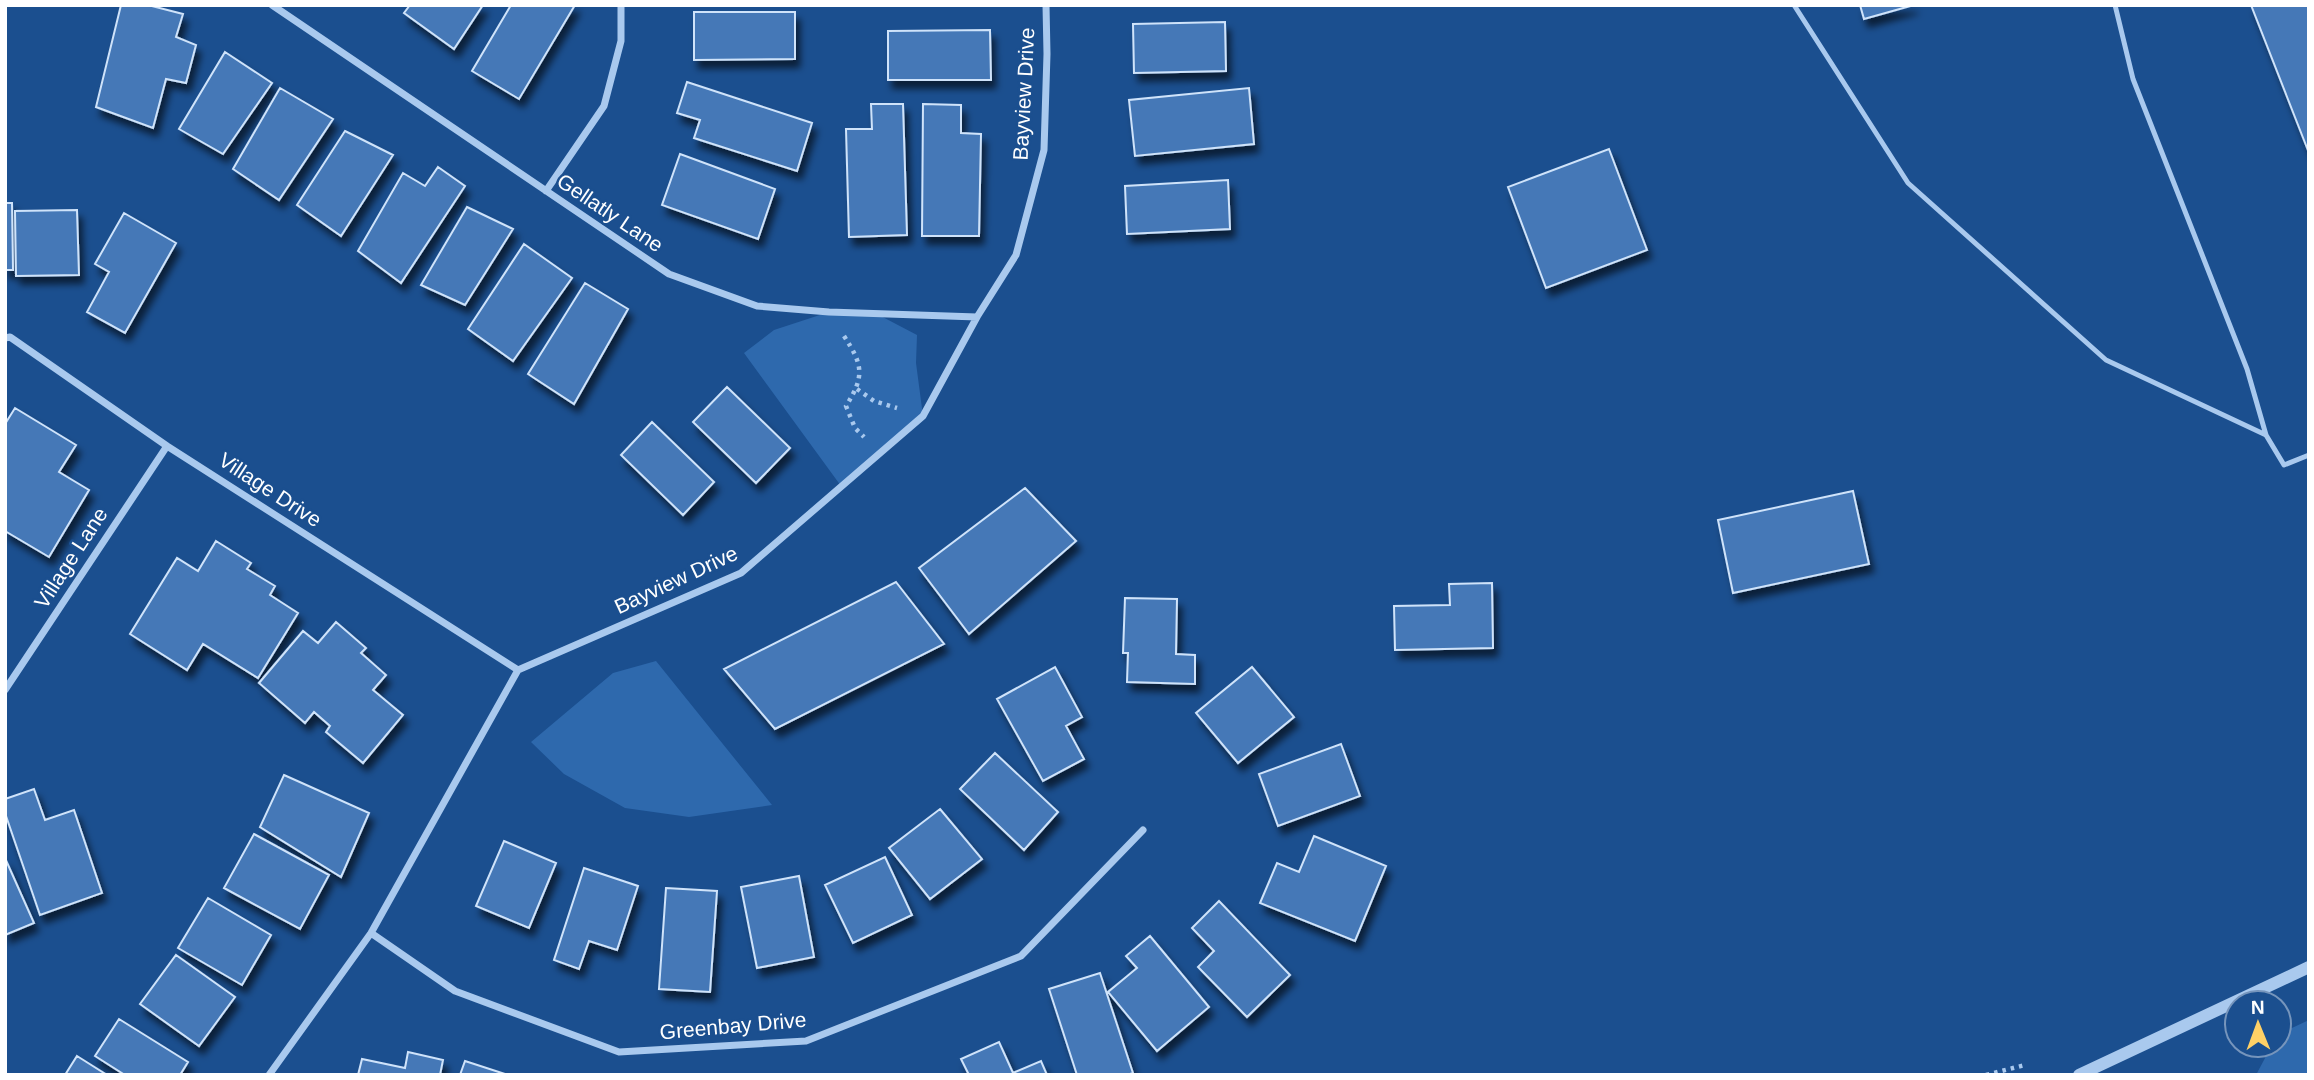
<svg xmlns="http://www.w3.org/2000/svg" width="2314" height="1080" viewBox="0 0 2314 1080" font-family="Arial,sans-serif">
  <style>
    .green { fill: #2e69ad }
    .building { fill: #4478b7; stroke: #cfe3fa; stroke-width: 2; filter: url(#shadow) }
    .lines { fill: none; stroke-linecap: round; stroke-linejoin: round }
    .path { stroke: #a9c9ee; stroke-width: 4.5; stroke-dasharray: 3.5 5; stroke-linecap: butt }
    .service { stroke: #a9c9ee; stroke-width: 5 }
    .minor { stroke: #a9c9ee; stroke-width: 7 }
    .tertiary { stroke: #a9c9ee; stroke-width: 12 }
    .labels { text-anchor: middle; stroke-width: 5; stroke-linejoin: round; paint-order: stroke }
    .street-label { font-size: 21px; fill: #fff; stroke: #1b4f8f }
  </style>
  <defs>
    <filter id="shadow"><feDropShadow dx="4.5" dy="8" stdDeviation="3.5" flood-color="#0009"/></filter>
  </defs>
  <rect width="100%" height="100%" fill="#1b4f8f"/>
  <!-- green -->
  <path class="green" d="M829 312 875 313 917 335 916 363 923 416 841 486 744 353 774 330Z
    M656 661 772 805 689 817 625 808 564 774 531 742 613 673Z
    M2309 1020V1075H2256L2272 1045H2279V1034Z"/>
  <!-- building -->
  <path class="building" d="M121 5H148L183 14 176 37 196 45 186 83 166 79 153 128 96 107Z
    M410 5H483L454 49 404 13Z
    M511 5H575L519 99 472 71Z
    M1860 5H1914L1864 19Z
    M2251 5H2309V153Z
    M694 12H795V59L694 60Z
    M1225 22 1226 71 1134 73 1133 24Z
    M990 30 991 80H888V31Z
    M225 52 272 83 223 154 179 129Z
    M687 82 812 123 797 171 694 138 700 120 677 113Z
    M280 88 333 119 279 200 233 169Z
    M1249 88 1254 144 1135 156 1129 100Z
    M871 104H903L907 235 849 237 846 129H872Z
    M923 104 961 105V133L981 134 979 236H922Z
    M345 131 393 155 341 236 297 205Z
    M1609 149 1647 250 1546 288 1508 187Z
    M680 154 775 189 758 239 662 205Z
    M438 167 465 186 401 283 358 251 403 173 425 186Z
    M1228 180 1230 229 1127 234 1125 186Z
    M5 203H12L13 270H5Z
    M467 207 513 229 465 305 421 285Z
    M77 210 79 275 16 276 15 211Z
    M124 213 176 243 125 333 87 312 109 272 95 264Z
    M524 244 572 278 513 361 468 329Z
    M585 283 628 309 574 404 528 374Z
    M727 387 790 448 756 483 693 422Z
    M15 408 76 445 59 472 89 490 49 557 5 531V424Z
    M652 422 714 482 683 515 621 455Z
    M1025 488 1076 541 969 634 919 568Z
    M1853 491 1869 564 1733 593 1718 520Z
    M216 541 251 563 247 569 275 586 270 595 298 613 258 678 203 644 187 670 130 634 177 558 198 571Z
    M896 582 944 644 775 729 724 669Z
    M1492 583 1493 648 1395 650 1394 606 1450 605 1449 584Z
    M1125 598 1177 599 1176 654 1195 655V684L1127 682 1128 653H1123Z
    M336 622 366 648 361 653 386 675 373 690 403 715 363 763 326 732 330 726 314 712 305 723 259 683 303 631 318 643Z
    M1055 667 1082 717 1066 726 1084 759 1043 781 997 699Z
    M1252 667 1294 717 1238 763 1196 713Z
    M1341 744 1360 796 1278 826 1259 774Z
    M995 753 1058 812 1024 850 960 789Z
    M284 775 369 813 341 877 260 827Z
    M34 789 45 820 74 810 102 893 40 915 5 813V799Z
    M940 809 982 859 930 899 889 848Z
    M254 834 329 875 300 929 224 888Z
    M1314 836 1386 866 1355 941 1260 903 1277 863 1299 872Z
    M504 841 556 863 529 928 476 906Z
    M885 857 912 915 853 943 825 885Z
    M5 858 34 923 5 935Z
    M584 868 638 886 617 950 589 941 579 969 554 960Z
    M799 876 814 957 757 968 741 887Z
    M666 888 717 891 710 992 659 989Z
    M208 898 271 935 242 985 178 948Z
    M1219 901 1290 975 1247 1017 1198 967 1214 951 1192 928Z
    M1150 936 1209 1007 1157 1051 1108 992 1137 968 1126 956Z
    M176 955 235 997 199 1046 140 1004Z
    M1100 973 1133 1073 1127 1075H1077L1049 989Z
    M119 1019 188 1062 180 1075H125L95 1056Z
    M999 1042 1013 1073 1041 1061 1047 1075H969L961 1059Z
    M408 1052 443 1060 440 1075H358L362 1059 405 1068Z
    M77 1056 107 1075H65Z
    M465 1061 505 1074V1075H460Z"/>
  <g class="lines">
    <!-- path -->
    <path class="path" d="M844 336C863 365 865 376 846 406L855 428 864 437
      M857 389 874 401 897 408
      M1986 1075 2025 1065"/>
    <!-- service -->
    <path class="service" d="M1794 5 1908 183 2106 360 2266 435
      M2115 5 2133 79 2247 369 2266 435 2284 465 2309 455"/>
    <!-- minor -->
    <path class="minor" d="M272 5 669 274 757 306 829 312 977 317
      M546 191 604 106 621 41V5
      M5 338 10 337 167 446 518 670
      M5 690 167 446
      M371 933 455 991 619 1052 806 1041 1021 956 1143 830
      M269 1075 371 933 518 670 741 573 923 416 977 317 1016 255 1044 150 1047 54 1046 5"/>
    <!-- tertiary -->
    <path class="tertiary" d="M2079 1075 2309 967"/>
  </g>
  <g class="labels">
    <!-- street labels -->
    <g class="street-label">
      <text transform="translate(1024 94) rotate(-87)" y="7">Bayview Drive</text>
      <text transform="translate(610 213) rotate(34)" y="7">Gellatly Lane</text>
      <text transform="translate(270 490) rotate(33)" y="7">Village Drive</text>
      <text transform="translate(71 558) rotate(-57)" y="7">Village Lane</text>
      <text transform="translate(676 580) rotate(-25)" y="7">Bayview Drive</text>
      <text transform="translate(733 1026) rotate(-5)" y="7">Greenbay Drive</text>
    </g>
  </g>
  <!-- border -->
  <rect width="2314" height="1080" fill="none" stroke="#ffffff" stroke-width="14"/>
  <!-- north arrow -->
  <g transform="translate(2258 1024) rotate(359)"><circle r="33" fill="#1b4f8f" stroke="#7695bc" stroke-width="2"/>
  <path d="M0-5L12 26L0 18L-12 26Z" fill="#ffd166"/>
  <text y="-10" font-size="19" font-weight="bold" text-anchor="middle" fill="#ffffff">N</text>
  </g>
</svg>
